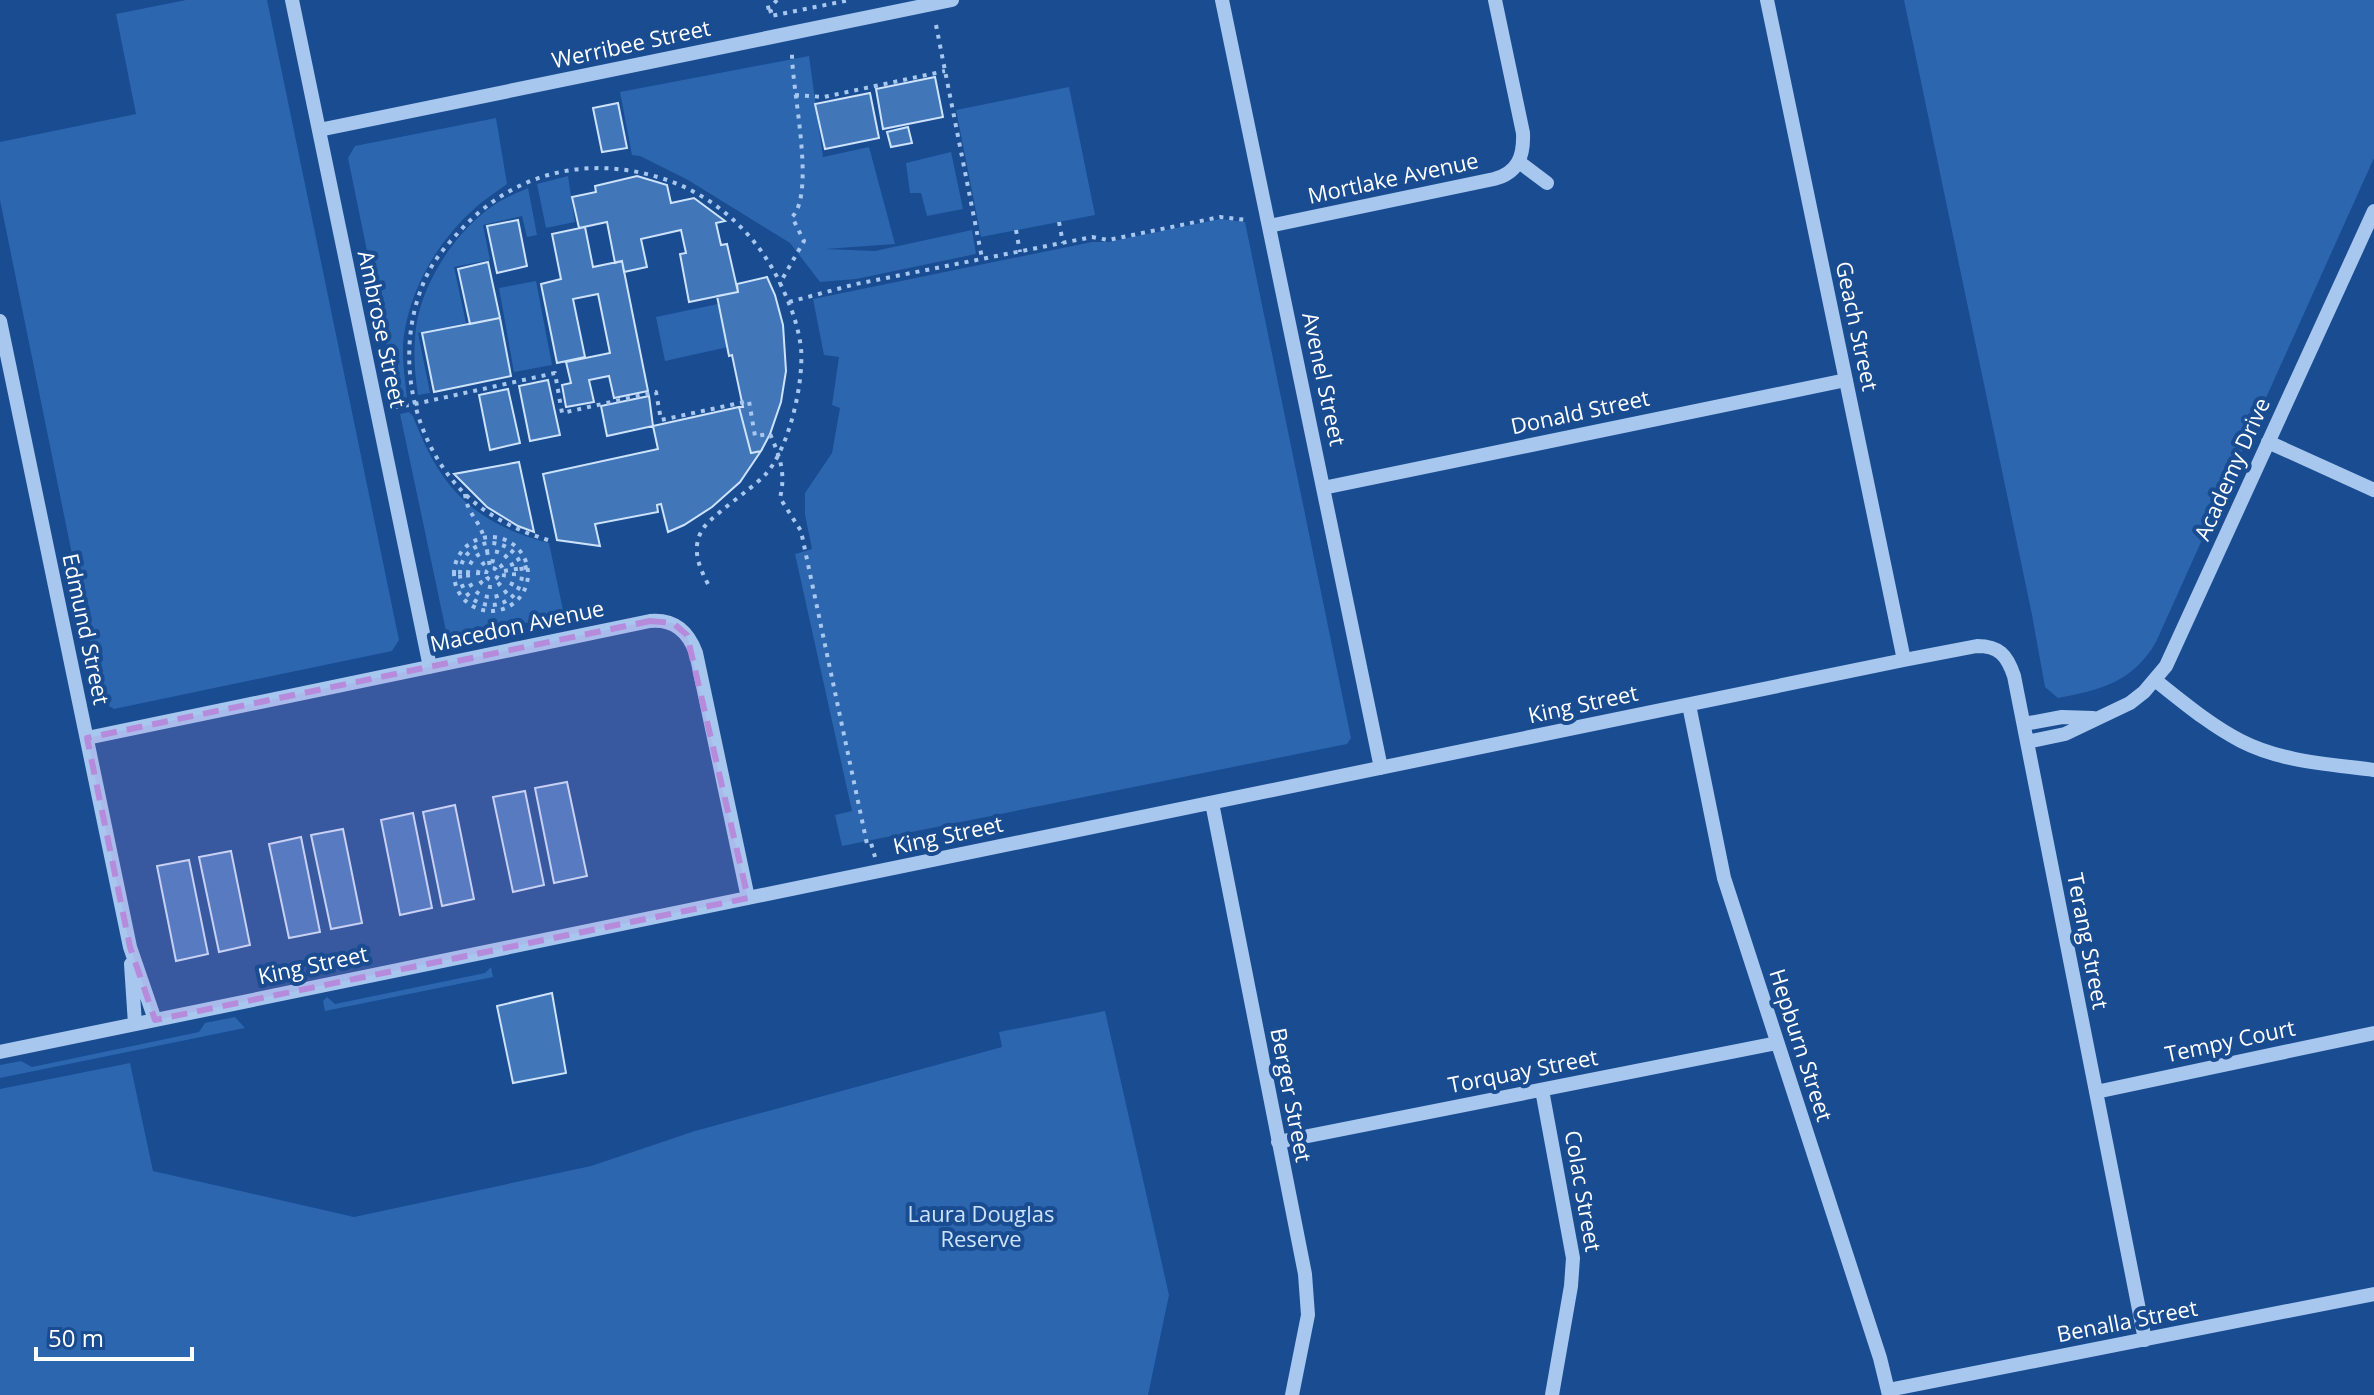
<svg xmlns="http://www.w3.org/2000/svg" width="2374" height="1395" viewBox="0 0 2374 1395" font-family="'Open Sans',sans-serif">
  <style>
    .green { fill: #2b66af }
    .building { fill: #4176b9; stroke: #cde2fb; stroke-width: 2 }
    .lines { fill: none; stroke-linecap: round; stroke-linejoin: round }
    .path { stroke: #a7c7ef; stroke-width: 4; stroke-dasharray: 4 6; stroke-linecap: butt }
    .minor { stroke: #a7c7ef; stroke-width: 14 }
    .marked { fill: #b68bdc; fill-opacity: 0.2; stroke: #b68bdc; stroke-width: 6; stroke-dasharray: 16 10; stroke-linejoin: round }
    .labels { text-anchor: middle; stroke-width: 8; stroke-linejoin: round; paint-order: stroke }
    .street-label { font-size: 22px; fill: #fff; stroke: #194c90 }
    .park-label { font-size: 22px; fill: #cde2fb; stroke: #194c90 }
  </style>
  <rect width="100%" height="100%" fill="#194c90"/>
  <!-- green -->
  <path class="green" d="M186 0H267L399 640 392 651 114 709 102 702 0 200V142L136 114 116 14Z
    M1904 0H2374V158L2156 642C2133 682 2101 690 2058 698L2045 687 2032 615Z
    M809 56 823 157 869 147 895 244 825 249 875 251 972 230 976 254 856 279 820 282 790 243 688 180 640 156 632 155 620 92Z
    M1069 87 1095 215 981 237 956 110Z
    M496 118 507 184C499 190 490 196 482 202 441 236 412 283 404 335 401 356 405 378 407 398L405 401 398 403 348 158 355 146Z
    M951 152 963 209 927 216 921 193H910L906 163Z
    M568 176 575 222 546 228 537 184Z
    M528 188 537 235 527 237 522 216 483 225 490 260 454 267 466 323 418 333 430 393 418 395C414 371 413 346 417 321 425 278 458 229 494 205 504 198 517 193 528 188Z
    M1220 219 1245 222 1351 738 1347 744 842 846 835 815 852 811 795 554 812 549 805 515V493L832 453 840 408 832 405 839 357 824 355 813 299 1092 242H1108Z
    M536 281 552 365 514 372 499 288Z
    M718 304 728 347 665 361 656 317Z
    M409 412 413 416C440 488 473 523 549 543L564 615 457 637 446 631 400 414Z
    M491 967 493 977 325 1011 323 1001 327 997 335 1004 485 973Z
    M1105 1011 1169 1295 1148 1395H0V1089L130 1063 153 1171 354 1217 591 1166 695 1131 1002 1047 999 1032Z
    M235 1017 245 1028 0 1078V1065L21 1061 32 1067 199 1032 205 1023Z"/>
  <!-- building -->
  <path class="building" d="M935 77 943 117 883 129 876 89Z
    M870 93 879 138 825 149 815 104Z
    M618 103 627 148 602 152 593 108Z
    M908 127 912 143 891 147 887 132Z
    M637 176 667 185 671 203 694 198 725 221 716 223 721 245 727 244 738 292 689 302 680 254 686 253 681 230 641 239 647 267 624 272 622 261 615 263 607 222 579 228 572 197 596 192 595 186Z
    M518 220 527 266 497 273 487 226Z
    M585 227 593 267 622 261 648 391 614 398 609 376 589 380 594 402 566 407 562 385 571 383 566 362 610 353 598 294 573 299 585 357 557 363 541 284 561 279 552 234Z
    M488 262 500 318 470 324 458 269Z
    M767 277 775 295 783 325 786 371 781 402 770 434 761 451 751 453 739 407H743L732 355 729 356 717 296 738 292 737 284Z
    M500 318 511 376 434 392 422 333Z
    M548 380 560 435 530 441 519 386Z
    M508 389 520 443 490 450 479 395Z
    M649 396 653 426 607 436 601 406Z
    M739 407 751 453 761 451 740 482 712 507 684 525 668 532 661 504 657 505 658 512 595 524 600 546 557 540 543 474 658 449 653 426Z
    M519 462 534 532 518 526 487 507 454 474Z
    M567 782 587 876 554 883 535 788Z
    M525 791 544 885 513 892 493 797Z
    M455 805 474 899 442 906 423 812Z
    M413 813 432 908 400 915 381 820Z
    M343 829 362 923 331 929 311 835Z
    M301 837 320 932 289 938 269 844Z
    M231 851 250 945 219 952 199 857Z
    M189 860 208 954 176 961 157 866Z
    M552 993 566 1073 513 1083 497 1006Z"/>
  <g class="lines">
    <!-- path -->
    <path class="path" d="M777 0 771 7 766 8 767 12 771 11V16L850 0
      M936 25 982 258
      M795 95 824 97 945 71
      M1059 222 1063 243
      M1016 230 1020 252
      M789 302 856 284 1092 237 1108 240 1220 217 1247 220
      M390 402 396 401 397 407 415 404 555 373 562 413 656 392 661 420 749 401 755 436 770 434C780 457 786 473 780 498L801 531 867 844 871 843 875 857
      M465 494C467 514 479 519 484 538
      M454 574a37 37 0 1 1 74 0a37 37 0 1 1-74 0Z
      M548 540C518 531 487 516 464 493 408 437 393 344 428 273 435 259 446 246 457 234 510 174 584 154 661 178 713 194 757 234 780 283
      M460 574a31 31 0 1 1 62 0a31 31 0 1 1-62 0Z
      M487 551 490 567
      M468 574a23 23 0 1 1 46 0a23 23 0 1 1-46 0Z
      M478 574a13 13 0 1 1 26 0a13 13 0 1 1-26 0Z
      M486 574a6 6 0 1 1 12 0a6 6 0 1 1-12 0Z
      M504 571 528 567
      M708 584C699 567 692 550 701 532 707 518 751 490 765 475 789 449 804 383 801 348 798 324 790 304 780 283L804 241 792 217C816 193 792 91 792 54"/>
    <!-- minor -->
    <path class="minor" d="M292 0 430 667
      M1222 0 1381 768
      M1767 0 1904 660
      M319 130 952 0
      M1519 162 1547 183
      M1269 226 1494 179C1518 173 1524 156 1523 133L1495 0
      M0 321 130 947 155 1020
      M2268 442 2374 490
      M1323 488 1846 380
      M2155 680C2183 702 2210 725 2241 741 2282 762 2329 764 2374 770
      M1689 705 1724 878 1880 1358 1889 1395
      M2024 724 2062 717 2093 718
      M87 738 650 621C674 619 688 631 696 653L748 898
      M2027 742 2065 734 2130 703 2144 692 2166 666 2374 211
      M1212 803 1305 1274 1308 1315 1292 1395
      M131 964 135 1024
      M0 1052 1904 660 1977 646C1999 646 2007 655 2014 676L2145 1340
      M1542 1090 1573 1258 1571 1286 1552 1395
      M2096 1092 2374 1033
      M1278 1142 1777 1043
      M1888 1390 2374 1294"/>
  </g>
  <!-- marked area -->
  <path class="marked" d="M650 621 673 623 687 635 748 898 155 1020 130 947 87 738Z"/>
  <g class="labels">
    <!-- street labels -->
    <g class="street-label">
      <text transform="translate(631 44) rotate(-12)" y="8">Werribee Street</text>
      <text transform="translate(1393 178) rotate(-12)" y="8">Mortlake Avenue</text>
      <text transform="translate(1857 326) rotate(78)" y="8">Geach Street</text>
      <text transform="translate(382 329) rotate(78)" y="8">Ambrose Street</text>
      <text transform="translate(1324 379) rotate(78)" y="8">Avenel Street</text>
      <text transform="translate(1580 412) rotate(-12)" y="8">Donald Street</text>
      <text transform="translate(2232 469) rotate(-66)" y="8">Academy Drive</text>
      <text transform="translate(517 626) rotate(-12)" y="8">Macedon Avenue</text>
      <text transform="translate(86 629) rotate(78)" y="8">Edmund Street</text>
      <text transform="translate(1583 704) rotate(-12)" y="8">King Street</text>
      <text transform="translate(948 835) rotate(-12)" y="8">King Street</text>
      <text transform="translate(2088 941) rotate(79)" y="8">Terang Street</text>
      <text transform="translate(313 965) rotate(-12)" y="8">King Street</text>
      <text transform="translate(2230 1041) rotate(-12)" y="8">Tempy Court</text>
      <text transform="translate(1801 1045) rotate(72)" y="8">Hepburn Street</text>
      <text transform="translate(1523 1071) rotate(-11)" y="8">Torquay Street</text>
      <text transform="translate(1291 1095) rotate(79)" y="8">Berger Street</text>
      <text transform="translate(1583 1191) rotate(80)" y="8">Colac Street</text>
      <text transform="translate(2127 1321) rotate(-11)" y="8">Benalla Street</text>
    </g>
    <!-- park labels -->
    <g class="park-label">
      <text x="981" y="1222">Laura Douglas<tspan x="981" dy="25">Reserve</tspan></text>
    </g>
  </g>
  <!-- scale -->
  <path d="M36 1347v12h156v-12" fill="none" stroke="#ffffff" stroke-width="4"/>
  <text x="48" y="1347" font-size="24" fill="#ffffff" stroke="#194c90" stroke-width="6" paint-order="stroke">50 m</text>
</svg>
